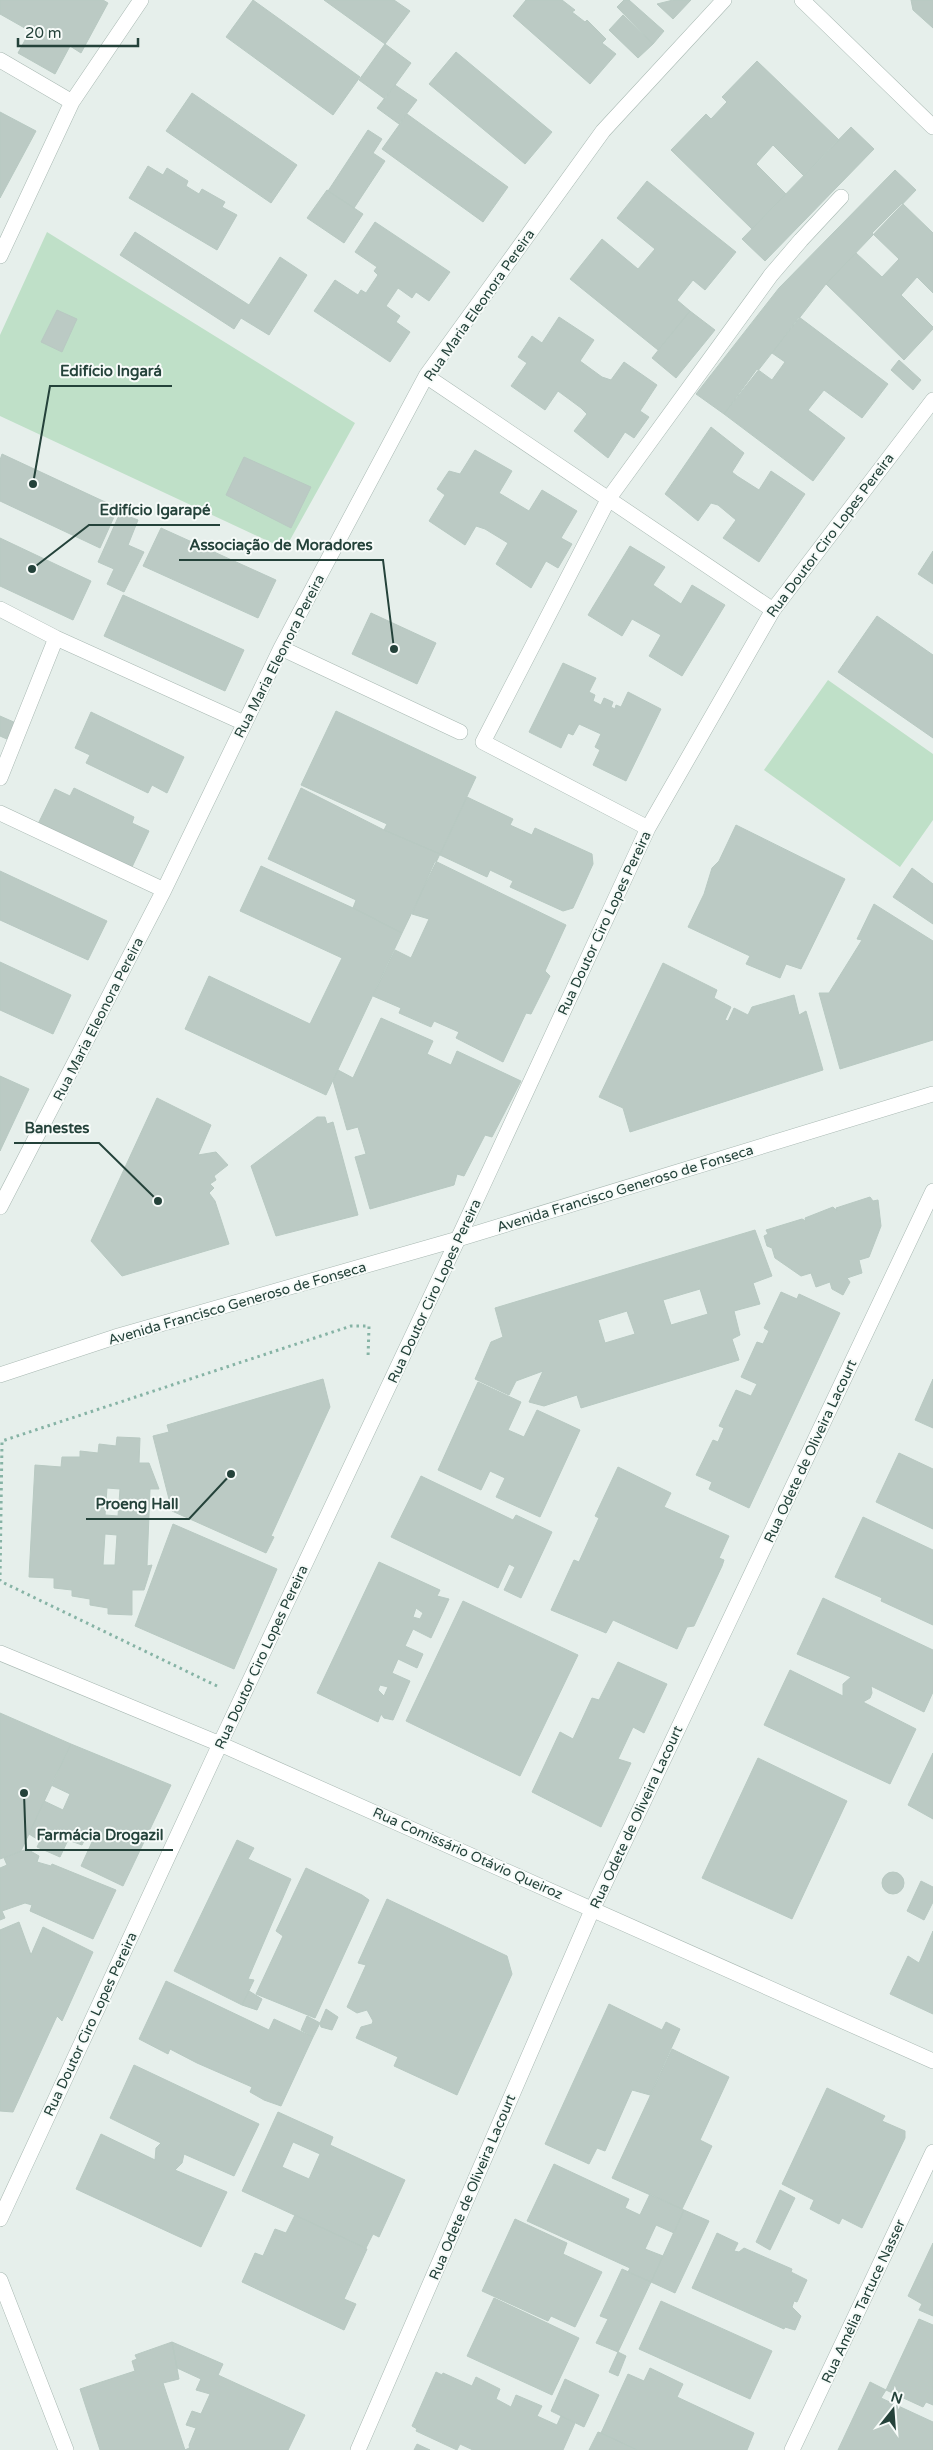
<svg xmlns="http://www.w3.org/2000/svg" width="933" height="2450" viewBox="0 0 933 2450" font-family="'Varela Round',sans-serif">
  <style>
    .green { fill: #bfe0c8 }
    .building { fill: #bbcac4; stroke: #b8c9c2; fill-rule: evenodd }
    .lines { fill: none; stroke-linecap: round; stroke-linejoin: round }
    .minor-casing { stroke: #a8b8b2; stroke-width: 16 }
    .path { stroke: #86b3a5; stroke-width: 3; stroke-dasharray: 2.5 4; stroke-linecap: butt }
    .minor { stroke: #fff; stroke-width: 15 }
    .labels { text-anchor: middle; stroke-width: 4; stroke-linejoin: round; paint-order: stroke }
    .street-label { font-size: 14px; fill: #24423a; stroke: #f7fbf9 }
    .leader { fill: none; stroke: #24423a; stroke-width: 2 }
    .callout-dot { fill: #24423a; stroke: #f7fbf9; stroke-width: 2 }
    .callout-label { font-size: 15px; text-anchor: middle; font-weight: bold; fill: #24423a; stroke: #f7fbf9; stroke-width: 4; stroke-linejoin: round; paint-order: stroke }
  </style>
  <rect width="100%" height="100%" fill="#e6efeb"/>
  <!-- green -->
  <path class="green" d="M47 232 355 423 285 549 0 416V335Z
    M828 680 933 754V820L900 867 764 770Z"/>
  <!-- building -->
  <path class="building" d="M0 0H103L108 3 81 53 70 46 55 74 18 53 30 31 0 14Z
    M253 0 360 77 333 115 226 37Z
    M324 0H394L410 11 385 44Z
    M526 0H562L575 10 572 12 585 22 587 20 606 39 602 43 616 54 590 84 513 16Z
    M624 0H629L664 31 653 44 617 7Z
    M673 0H691L673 19 657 4Z
    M911 0H933V28L913 10Z
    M623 15 653 44 638 58 609 30Z
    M385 44 411 63 385 99 359 80Z
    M456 52 552 132 525 164 429 84Z
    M757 61 839 140 804 176 773 145 756 164 786 194 752 229 671 150 706 114 711 119 727 102 722 97Z
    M395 85 417 100 399 124 377 108Z
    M192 93 297 165 271 203 166 131Z
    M0 112 36 131 0 198Z
    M407 114 508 187 483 222 382 149Z
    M851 127 874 149 765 261 742 239Z
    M368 130 382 139 373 153 385 161 354 208 328 191Z
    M148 166 163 175 167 168 188 181 186 186 199 194 202 189 225 202 222 207 237 215 217 250 129 198Z
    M895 170 916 190 826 284 724 414 696 394 779 288Z
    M647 181 736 252 705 290 693 280 677 300 690 311 658 350 570 279 602 239 638 269 655 249 617 218Z
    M327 190 363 214 344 243 307 218Z
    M902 203 933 233V293L917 277 901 295 933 327V329L904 360 826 284 856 253 882 277 899 259 872 233Z
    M375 222 450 272 429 301 416 292 412 298 398 288 386 306 400 316 396 322 410 332 390 362 314 311 335 280 358 295 361 290 366 293 378 275 374 271 377 267 355 252Z
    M135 232 249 305 280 257 307 275 269 335 241 318 234 329 120 255Z
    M57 310 77 319 62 352 41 342Z
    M690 311 715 330 676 378 652 358Z
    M559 317 594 340 580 361 602 377 611 380 624 362 657 385 640 411 649 417 634 438 625 432 608 458 574 431 587 414 581 408 558 391 545 410 511 386 527 363 518 357 532 336 542 343Z
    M799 317 888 384 862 418 824 390 808 410 845 438 813 481 724 414 757 369 772 380 785 362 772 353Z
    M899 360 921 380 913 390 891 370Z
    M711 427 744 453 732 472 737 476 759 490 771 471 805 494 759 562 723 538 736 520 718 505 711 503 698 521 665 494Z
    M475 450 512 471 499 493 529 511 542 490 577 511 561 538 572 544 558 568 546 561 531 588 496 564 508 543 485 529 476 526 465 545 429 521 445 495 437 489 449 471 460 474Z
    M2 454 118 508 100 548 0 501V460Z
    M244 457 311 487 291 528 226 495Z
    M120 513 138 520 128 545 144 552 124 592 107 584 114 569 98 562Z
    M161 528 276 580 258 618 143 566Z
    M0 538 91 581 73 620 0 586Z
    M630 546 665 567 653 585 681 604 692 585 725 605 682 676 649 656 661 635 632 619 622 636 588 615Z
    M933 551V584L918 574Z
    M123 595 244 650 225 691 104 636Z
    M371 613 436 643 417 684 352 654Z
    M877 616 933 655V738L838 672Z
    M563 663 596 678 589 692 595 695 593 701 601 705 604 698 613 702 611 707 615 709 616 705 621 707 628 692 661 709 626 781 593 765 600 750 595 747 601 734 579 724 573 735 568 733 561 748 529 732Z
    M336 711 476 777 440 854 384 830 387 824 301 785Z
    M91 712 184 757 167 793 152 785 148 793 86 763 90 755 75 748Z
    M0 716 16 723 9 740 0 736Z
    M74 788 134 817 132 823 149 831 132 867 38 824 55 789 70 796Z
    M301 788 384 830 440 854 402 933 353 908 356 900 268 859Z
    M467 797 513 819 510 825 532 835 535 828 592 854 593 864 573 908 563 911 510 887 513 881 490 870 487 877 440 855Z
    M736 825 845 879 801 969 786 964 780 978 746 964 750 956 688 927 704 894 712 868 719 861Z
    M435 861 566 925 545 971 550 976 531 1014 526 1013 503 1062 456 1038 459 1032 434 1021 431 1027 399 1013 401 1008 373 996 395 950 411 958 429 919 412 914Z
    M261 866 353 908 402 933 326 1095 185 1029 209 976 310 1024 342 958 240 911Z
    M912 868 933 884V924L893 897Z
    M0 871 107 921 88 960 0 920Z
    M874 904 933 941V1040L840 1069 819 993H829L862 940 857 939Z
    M0 962 71 995 53 1034 0 1010Z
    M663 963 717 990 714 998 731 1007 725 1020 728 1021 734 1008 748 1015 752 1007 794 995 799 1015 806 1011 823 1070 630 1132 623 1108 599 1097Z
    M381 1018 433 1041 427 1054 451 1065 457 1051 521 1081 492 1137 485 1135 464 1176 457 1174 454 1185 370 1209 355 1157 366 1154 358 1127 347 1130 333 1081 338 1070 353 1078Z
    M0 1076 29 1089 0 1151Z
    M157 1098 211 1125 198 1155 216 1152 228 1165 214 1176 216 1180 210 1184 214 1188 209 1193 215 1201 229 1244 122 1276 91 1241Z
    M317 1117H325L327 1124 333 1122 358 1215 276 1236 251 1166Z
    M870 1197 873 1201 878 1200 881 1226 869 1257 859 1260 862 1273 847 1278 850 1282 843 1295 832 1289 830 1282 816 1287 811 1273 801 1276 775 1258 772 1248 767 1246 764 1236 768 1234 766 1230 802 1219 806 1221 805 1218 833 1207 837 1211 836 1208Z
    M755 1230 772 1276 753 1283 760 1304 734 1311 740 1335 732 1339 739 1360 581 1408 577 1395 544 1406 529 1402 543 1371 516 1381 509 1395 475 1379 491 1342 503 1337 495 1308ZM700 1289 708 1314 671 1325 663 1300ZM627 1311 635 1334 605 1343 598 1320Z
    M781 1292 797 1299 799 1294 840 1313 749 1508 709 1489 712 1482 696 1475 713 1440 718 1442 724 1428 719 1426 736 1390 751 1396 757 1384 741 1377 757 1342 763 1344 769 1331 764 1328Z
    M323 1379 330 1407 271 1536 274 1537 266 1553 172 1511 153 1436 169 1432 167 1425Z
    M933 1379V1428L915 1420Z
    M478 1382 521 1402 508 1430 524 1437 537 1410 580 1430 540 1517 496 1497 505 1478 490 1471 481 1490 438 1470Z
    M117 1437 140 1438 139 1463H149L159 1489H150L147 1566 152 1565 144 1590H132V1615L108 1614V1608L90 1605V1599L72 1596V1590L54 1588V1578L29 1577 35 1465 61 1467 62 1457H80V1451L98 1453 99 1444 116 1446ZM107 1488 120 1489 118 1516 105 1515ZM105 1534 117 1535 115 1565H103Z
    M899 1453 933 1469V1529L876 1502Z
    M618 1467 671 1493 664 1507 729 1536 719 1558 724 1560 722 1566 694 1626 687 1627 677 1649 613 1620 606 1633 551 1610 574 1560 579 1562 599 1518 595 1516Z
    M421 1476 513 1520 516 1515 552 1532 521 1598 504 1590 515 1567 509 1564 498 1588 391 1537Z
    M863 1517 933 1550V1625L881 1601 882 1598 835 1577Z
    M173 1524 277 1569 234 1669 135 1626Z
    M379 1562 440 1590 437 1596 449 1599 431 1638 413 1629 405 1646 423 1654 417 1668 398 1659 392 1673 410 1681 393 1720 384 1718 381 1714 378 1722 317 1693ZM416 1608 423 1613 420 1619 413 1617ZM380 1685 388 1687 384 1696 378 1690Z
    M823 1598 933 1650V1692L924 1712 871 1686 872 1693 870 1698 863 1702 916 1729 890 1784 764 1725 790 1670 843 1696V1684L851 1677 797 1654Z
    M463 1601 578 1655 520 1776 406 1721Z
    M618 1662 667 1684 644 1733 633 1727 618 1759 631 1763 601 1827 532 1792 560 1732 573 1739 592 1698 599 1700Z
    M0 1713 71 1744 21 1851 0 1859Z
    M71 1744 171 1785 123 1886 81 1866 92 1842 85 1839 82 1845 68 1840 60 1857 37 1847 40 1841 29 1834 44 1801 63 1810 70 1794 51 1785Z
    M933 1753V1819L908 1805Z
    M758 1758 847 1801 792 1919 702 1878Z
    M237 1840 254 1848 248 1859 291 1879 248 1979 254 1980 242 2005 174 1971Z
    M27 1849 39 1856 37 1862 51 1866 52 1864 116 1890 93 1939 30 1911 32 1905 25 1903 2 1911 5 1918 0 1920V1868L7 1865 4 1858Z
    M306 1868 362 1895 369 1900 315 2018 256 1994 283 1936 276 1931Z
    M882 1883a11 11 0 1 1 22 0a11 11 0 1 1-22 0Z
    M921 1881 933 1887V1902L924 1920 907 1911Z
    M387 1899 507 1956 512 1974 457 2095 394 2066 398 2057 356 2038 361 2027 372 2024 373 2021 367 2010 357 2013 347 2007 366 1965 358 1963Z
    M19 1922 31 1955 43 1927 93 1952 62 2021 57 2016 13 2112 0 2111V1930Z
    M933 1931V2014L890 1994 908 1956 919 1963Z
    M166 1981 269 2030 274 2019 313 2037 281 2106 264 2100 250 2092 252 2087 197 2063 170 2049 168 2054 139 2039Z
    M249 1991 262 1999 257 2010 242 2005Z
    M609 2004 662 2030 666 2022 680 2029 650 2095 632 2090 605 2151 597 2148 589 2164 545 2144Z
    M326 2009 338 2017 332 2030 321 2027 320 2023Z
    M307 2016 320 2023 313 2037 301 2030Z
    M672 2049 729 2077 700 2140 712 2146 682 2209 612 2178Z
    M134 2065 259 2124 234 2176 184 2154 182 2163 175 2170 227 2192 201 2247 76 2189 101 2134 155 2160 156 2148 161 2143 110 2118Z
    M827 2088 885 2116 882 2121 905 2131V2138L862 2228 842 2218 839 2224 810 2209 814 2200 782 2184Z
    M278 2112 333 2137 330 2145 405 2180 379 2237 373 2234 366 2248 242 2191ZM293 2142 320 2154 309 2179 282 2167Z
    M554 2164 629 2199 625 2208 640 2215 650 2194 684 2210 674 2233 656 2225 645 2249 663 2256 651 2282 628 2272 630 2268 527 2221Z
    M780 2190 795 2198 770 2250 756 2242Z
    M684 2210 709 2221 675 2293 651 2282Z
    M295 2215 367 2249 344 2299 356 2304 344 2330 242 2282 255 2253 263 2256 275 2229 286 2233Z
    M515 2219 567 2243 563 2254 602 2272 575 2327 551 2316 548 2321 482 2291Z
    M717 2233 738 2243 734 2251 739 2252 744 2248 792 2269 791 2272 807 2280 797 2302 794 2301 792 2307 801 2316 795 2330 785 2327 784 2329 692 2288Z
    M933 2243V2316L919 2310 922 2304 908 2296Z
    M622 2269 651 2282 618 2352 596 2343 608 2319 600 2316Z
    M494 2298 579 2338 552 2395 467 2356Z
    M661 2301 772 2351 750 2399 639 2349Z
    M919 2319 933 2325V2405L926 2402 923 2407 886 2390Z
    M172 2342 179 2379 163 2383 185 2450 189 2448 190 2450H100L80 2389 135 2371 132 2361 137 2359 135 2355Z
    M172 2342 223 2364 218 2375 305 2415 288 2450H190L189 2445 196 2428 186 2425 192 2411 201 2414 210 2394 196 2390 201 2379 177 2368Z
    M618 2352 626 2356 618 2376 609 2372Z
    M650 2368 683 2384 677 2397 754 2433 747 2450H637L601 2433 628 2374 644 2381Z
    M436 2372 442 2375 443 2373 472 2386 476 2377 500 2389 496 2399 511 2407 516 2395 542 2406 537 2416 557 2425 561 2416 575 2423 563 2450H473L460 2444 457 2450 416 2431 417 2429 412 2426Z
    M565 2379 599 2395 584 2427 551 2411Z
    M870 2382 886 2390 881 2398 933 2422V2450H838Z
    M598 2432 601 2433 637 2450H589Z
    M417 2444 430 2450H414Z"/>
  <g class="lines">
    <defs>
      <path id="minor" d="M802 0 933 127
        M0 60 72 102
        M0 256 72 102 141 0
        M426 376 773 610
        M0 609 56 638 244 723
        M281 648 460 732
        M0 778 56 638
        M0 813 164 890
        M648 828 483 742 609 498 771 275 801 240 841 197
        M0 1207 164 890 281 648 426 376 603 131 724 0
        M0 1375 115 1337 458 1239 933 1094
        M0 1653 220 1744 933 2061
        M0 2219 220 1744 458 1239 648 828 773 610 933 400
        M0 2280 66 2450
        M358 2450 593 1908 933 1191
        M792 2450 933 2152"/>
    </defs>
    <!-- minor casing -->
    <use href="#minor" class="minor-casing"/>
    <!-- path -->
    <path class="path" d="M217 1686 0 1581 2 1441 351 1326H369L368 1358"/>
    <!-- minor -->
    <use href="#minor" class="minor"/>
  </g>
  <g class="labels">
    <!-- street labels -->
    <g class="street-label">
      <text transform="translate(479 305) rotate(-55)" y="5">Rua Maria Eleonora Pereira</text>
      <text transform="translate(830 535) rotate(-53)" y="5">Rua Doutor Ciro Lopes Pereira</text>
      <text transform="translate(279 656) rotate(-63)" y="5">Rua Maria Eleonora Pereira</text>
      <text transform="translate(604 923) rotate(-65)" y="5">Rua Doutor Ciro Lopes Pereira</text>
      <text transform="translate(98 1019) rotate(-63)" y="5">Rua Maria Eleonora Pereira</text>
      <text transform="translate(625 1188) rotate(-17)" y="5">Avenida Francisco Generoso de Fonseca</text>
      <text transform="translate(434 1291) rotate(-65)" y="5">Rua Doutor Ciro Lopes Pereira</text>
      <text transform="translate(237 1303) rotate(-16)" y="5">Avenida Francisco Generoso de Fonseca</text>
      <text transform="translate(810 1451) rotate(-65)" y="5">Rua Odete de Oliveira Lacourt</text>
      <text transform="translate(261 1657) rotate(-65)" y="5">Rua Doutor Ciro Lopes Pereira</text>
      <text transform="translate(636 1817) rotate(-65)" y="5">Rua Odete de Oliveira Lacourt</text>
      <text transform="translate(468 1853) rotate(24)" y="5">Rua Comissário Otávio Queiroz</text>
      <text transform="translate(90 2024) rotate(-65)" y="5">Rua Doutor Ciro Lopes Pereira</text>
      <text transform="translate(472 2187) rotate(-67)" y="5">Rua Odete de Oliveira Lacourt</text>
      <text transform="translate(863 2301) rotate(-65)" y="5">Rua Amélia Tartuce Nasser</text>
    </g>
  </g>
  <!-- callouts -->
  <path class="leader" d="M33 484L50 386H172M32 569L89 525H220M394 649L383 560H179M158 1201L99 1143H14M231 1474L189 1519H86M24 1793L26 1850H173"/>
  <g class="callout-dot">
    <circle cx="33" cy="484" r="5"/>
    <circle cx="32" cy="569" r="5"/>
    <circle cx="394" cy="649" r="5"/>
    <circle cx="158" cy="1201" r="5"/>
    <circle cx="231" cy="1474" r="5"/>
    <circle cx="24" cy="1793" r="5"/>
  </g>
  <g class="callout-label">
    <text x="111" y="376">Edifício Ingará</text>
    <text x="155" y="515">Edifício Igarapé</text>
    <text x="281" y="550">Associação de Moradores</text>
    <text x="57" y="1133">Banestes</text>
    <text x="137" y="1509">Proeng Hall</text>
    <text x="100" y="1840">Farmácia Drogazil</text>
  </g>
  <!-- north arrow -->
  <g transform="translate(893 2410) rotate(17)" stroke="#f7fbf9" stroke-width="4" paint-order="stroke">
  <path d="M0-4L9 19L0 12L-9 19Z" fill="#24423a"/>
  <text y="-8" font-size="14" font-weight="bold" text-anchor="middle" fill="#24423a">N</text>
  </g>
  <!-- scale -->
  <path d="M18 38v8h120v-8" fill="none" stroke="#24423a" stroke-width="2.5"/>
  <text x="25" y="38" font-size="15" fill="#24423a" stroke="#f7fbf9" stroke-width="4" paint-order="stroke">20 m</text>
</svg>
